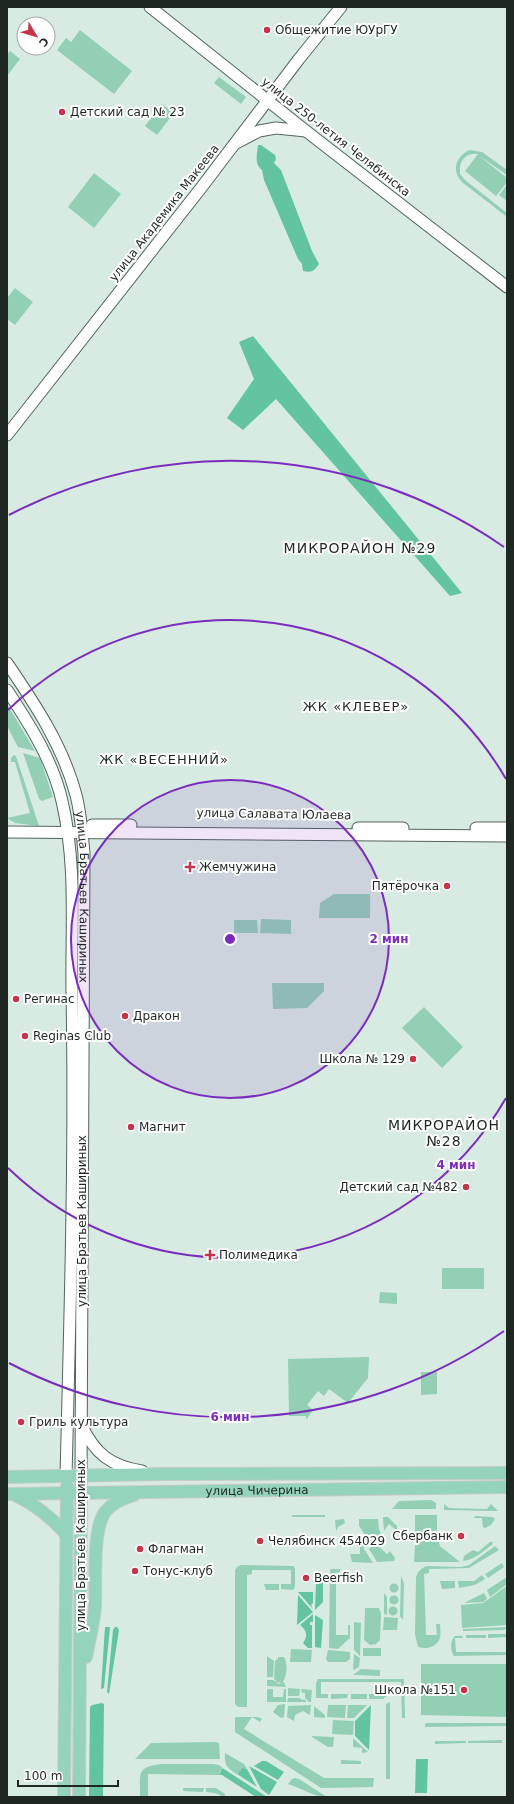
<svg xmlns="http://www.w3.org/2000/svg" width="514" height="1804" viewBox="0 0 514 1804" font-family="'DejaVu Sans',sans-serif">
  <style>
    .green { fill: #92cfb5 }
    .forest { fill: #62c59f }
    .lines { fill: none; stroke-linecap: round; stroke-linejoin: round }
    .secondary-casing { stroke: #53645d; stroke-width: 13 }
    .primary-casing { stroke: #c9cbca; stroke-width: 14 }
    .secondary { stroke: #fff; stroke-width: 11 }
    .primary { stroke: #94d4bd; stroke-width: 12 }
    .ring { fill: none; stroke: #7b2cbf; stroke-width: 2 }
    .poi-dot { fill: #c5344d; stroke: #fff; stroke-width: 1.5 }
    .labels { text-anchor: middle; stroke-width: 4; stroke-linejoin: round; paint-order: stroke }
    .poi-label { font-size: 12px; fill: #1f2723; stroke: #fff; text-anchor: start }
    .street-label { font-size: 12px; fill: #1f2723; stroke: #fff }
    .neighbourhood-label { font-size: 13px; letter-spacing: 1px; fill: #1f2723; stroke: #fff }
    .quarter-label { font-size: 14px; letter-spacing: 1px; fill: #1f2723; stroke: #fff }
    .centre { fill: #7b2cbf; stroke: #fff; stroke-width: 2 }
    .ring-label { font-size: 12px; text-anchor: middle; font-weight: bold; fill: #7b2cbf; stroke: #fff; stroke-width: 4; stroke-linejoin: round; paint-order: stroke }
  </style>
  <rect width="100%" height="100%" fill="#d8ebe2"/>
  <!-- green -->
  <path class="green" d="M80 30 132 71 114 94 57 50 66 38 71 42Z
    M10 51 20 59 7 76V55Z
    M219 77 246 97 241 104 214 83Z
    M162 104 174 113 157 135 145 126Z
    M470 150 482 152 507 170V175L478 155 507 178V182L496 196 465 171 478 154C469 153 462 157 460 167V174L465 180 507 213V217L463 183C451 172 455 156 470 150Z
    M94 173 121 194 94 228 68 207Z
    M507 185V201L499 195Z
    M15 288 33 302 15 325 7 319V298Z
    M7 704 35 751 18 747 7 726Z
    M23 753 40 758 53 797 42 801 39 799Z
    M14 755 16 756 39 826 15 823 7 818 30 813 15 762H11V758Z
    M334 894H370V918H319L320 903Z
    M261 919 291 920V934L260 933Z
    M234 920H257L258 933H234Z
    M272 983H324V991L307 1008 273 1009Z
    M424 1007 463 1047 442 1068 402 1028Z
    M442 1268H484V1289H442Z
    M380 1292 397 1293V1304L379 1303Z
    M369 1357 368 1378 348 1403 329 1389 324 1396 318 1391 307 1405 313 1410 306 1420V1416H289L288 1359Z
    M421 1372H437V1394L421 1395Z
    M431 1500 436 1503V1509H392L399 1501Z
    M444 1504 449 1508 487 1509 491 1504 498 1511 444 1510Z
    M292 1515H325V1517H292Z
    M415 1515H437V1530L415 1543Z
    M475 1516 493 1517 495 1519 491 1525 485 1528 483 1527 482 1518H474Z
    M383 1517H388L397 1526V1531L389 1524 384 1531Z
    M344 1519 345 1523 338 1527 336 1531 335 1520Z
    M359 1519H378L379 1529 381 1534 377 1538 378 1540 377 1541 370 1535 367 1538 359 1526Z
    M437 1534 440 1546 460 1562H414L415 1545Z
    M360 1542H363L364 1549 373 1563 352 1562 350 1554H360Z
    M490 1542H493L492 1545C483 1551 474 1560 463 1561L464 1556 473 1550 478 1552Z
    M375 1543 387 1554 390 1551 395 1558 394 1561 377 1562 369 1549Z
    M495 1546 499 1550 469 1568 429 1569V1573L424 1574 426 1635H437L436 1624H440C440 1628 441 1633 440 1637 438 1647 426 1650 418 1647L415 1634 416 1578C417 1572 421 1568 427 1566L461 1567 469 1565Z
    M502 1563 504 1567 488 1578 485 1574Z
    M241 1565 293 1566 295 1568V1587L293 1590 281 1589V1584H291V1570H252V1574L247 1575V1707H238L235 1704V1570L237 1567Z
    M330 1569H340V1572L336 1573V1635H348V1625H350V1638L338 1649 329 1648Z
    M482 1575 485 1579 475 1585 459 1588 458 1581H474Z
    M401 1576 404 1583 403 1620 400 1616Z
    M507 1577V1584L490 1597 487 1590Z
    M440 1581H455V1588L442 1589Z
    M389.5 1588a4.5 4.5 0 1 1 9 0a4.5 4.5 0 1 1-9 0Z
    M264 1584H279V1590H266Z
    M507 1586V1625L462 1628 461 1605 483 1603Z
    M384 1593 387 1597V1615L384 1614Z
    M484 1593 487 1599 483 1602 464 1603Z
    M389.5 1600a4.5 4.5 0 1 1 9 0a4.5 4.5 0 1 1-9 0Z
    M388.5 1611a4.5 4.5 0 1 1 9 0a4.5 4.5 0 1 1-9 0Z
    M365 1608H379L381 1613 380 1640 376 1644 370 1645 364 1640Z
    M384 1617 398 1618 397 1630H383Z
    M354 1622 361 1623 360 1656 354 1650Z
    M507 1627 504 1630 463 1631V1629Z
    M488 1634H507V1637L488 1638Z
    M466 1635H486V1638H466Z
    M455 1636H462L463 1638H455L456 1652H507V1655L454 1656C450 1651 450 1640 455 1636Z
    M363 1648H381V1656H363Z
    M291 1649 312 1650 311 1662H290Z
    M328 1650 350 1652V1659L346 1662H328L326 1659Z
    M354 1654 360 1658 359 1667 353 1670Z
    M267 1656 274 1661 273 1677H267Z
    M279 1657H284C288 1664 287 1677 282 1683L277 1682 274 1679 275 1661Z
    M421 1664H507V1717L421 1715Z
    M361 1669 380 1670V1676L353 1675Z
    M318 1679H404L405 1718H402L401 1682H321V1694H328V1698H316V1683Z
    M267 1680H273L279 1684 284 1682 286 1687 267 1686Z
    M288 1688 300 1689 299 1696H288Z
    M267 1689H273V1697H283L284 1689H286V1702H267Z
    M302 1689 312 1690 311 1702H309L305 1698V1693L301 1692Z
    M331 1694H348L347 1698 331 1699Z
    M351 1694H367V1699H351Z
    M369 1694H389L383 1699H369Z
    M288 1698H300L302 1700 304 1699 307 1702H287Z
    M390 1702V1779H386V1704Z
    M285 1704 284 1717 281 1718 273 1712 278 1705Z
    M311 1705 310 1715 303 1711 295 1715 294 1721 287 1717 288 1706Z
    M328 1705H346L345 1718 327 1717Z
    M348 1705H367L354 1718H347Z
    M314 1706 325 1715V1718L314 1717Z
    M235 1717H258L262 1719 260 1722 252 1717 244 1729 324 1778H374L373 1787 321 1788 235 1732Z
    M333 1720 354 1721 353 1735 332 1734Z
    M427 1723H507V1726L425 1727V1724Z
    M312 1736 334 1737 333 1747H328L312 1737Z
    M353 1738 368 1752 362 1753V1748L353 1747Z
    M502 1740V1743H468V1741Z
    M435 1741H466V1743L435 1744Z
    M216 1742 219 1743 220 1759H135L151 1743Z
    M225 1753 244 1764 247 1769 245 1768 237 1774C227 1768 224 1765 225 1753Z
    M341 1760 361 1761V1764H341Z
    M163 1764H213L219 1765 224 1769 220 1771 219 1775 148 1774V1797H140C140 1774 136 1766 163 1764Z
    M295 1778 299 1779 327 1797C314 1797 301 1788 288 1784L292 1779Z
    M183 1788H204L203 1792 183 1791Z
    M206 1788H216L225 1794 224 1797 215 1793 206 1792Z"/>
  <!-- forest -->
  <path class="forest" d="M258 145H261L275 155 276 159 274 163 281 170 312 251 319 264C314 271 312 273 303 271L302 264 298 259 264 180 262 170C254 164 257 154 258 145Z
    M253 336 462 593 450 596 276 399 243 430 227 418 254 379 239 342Z
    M323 1581V1602L315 1610 316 1582Z
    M298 1592H313V1603L311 1605 313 1609Z
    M298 1595 313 1612 297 1625Z
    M313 1614V1622H310V1625H312V1648H308L303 1643C308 1636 307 1630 300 1625Z
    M315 1615 323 1620 321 1648 315 1647Z
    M105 1627H110L104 1688 101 1689Z
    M115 1627H117L119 1630 109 1694 107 1692 113 1630Z
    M102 1703 104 1704 103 1797H89L90 1707 92 1705Z
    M371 1705 369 1750 355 1736V1721Z
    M416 1759H428L427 1793H415Z
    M262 1761H266L284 1772 278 1780 254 1766Z
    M249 1766 277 1782 269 1795 261 1789Z
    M243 1768 247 1769 257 1787 237 1774Z
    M222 1769H224L267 1797H256L222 1775H219Z"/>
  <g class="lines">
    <defs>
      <g id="secondary">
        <path d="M150 7 306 131 507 287"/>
        <path d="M236 143 259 131 276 128 306 131"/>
        <path d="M7 435 201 188 299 59 341 7"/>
        <path id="s1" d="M7 663C35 704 63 746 76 795 81 814 82 834 84 853L81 1476"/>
        <path d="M7 690C30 725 53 761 62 801 77 865 71 929 72 993 75 1154 70 1315 66 1476"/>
        <path d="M92 825H131"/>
        <path d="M358 828H403"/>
        <path d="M476 828H507"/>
        <path d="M7 832 507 836"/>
        <path d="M82 1426C95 1454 111 1466 142 1471"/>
      </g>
      <g id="primary">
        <path d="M7 1477 165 1474 507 1473"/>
        <path id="s2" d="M7 1494 507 1487"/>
        <path d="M15 1495C36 1505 51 1517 66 1534"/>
        <path d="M86 1657C89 1640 94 1623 95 1606 96 1583 92 1530 105 1512 112 1503 123 1498 134 1495"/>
        <path d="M64 1797 67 1486"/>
        <path d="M79 1797 81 1484"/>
      </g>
    </defs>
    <!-- secondary casing -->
    <use href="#secondary" class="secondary-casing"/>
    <!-- primary casing -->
    <use href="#primary" class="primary-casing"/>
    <!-- secondary -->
    <use href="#secondary" class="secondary"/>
    <!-- primary -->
    <use href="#primary" class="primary"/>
  </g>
  <!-- distance rings -->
  <circle cx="230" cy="939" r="159" fill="#7b2cbf" fill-opacity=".12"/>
  <g class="ring">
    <circle cx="230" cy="939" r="159"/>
    <path d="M506 1098A319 319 0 0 1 8 1168M8 710A319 319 0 0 1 506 779"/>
    <path d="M504 1331A478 478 0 0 1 9 1363M9 515A478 478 0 0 1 504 547"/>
  </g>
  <!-- markers -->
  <g class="poi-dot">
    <circle cx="267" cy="30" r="4"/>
    <circle cx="62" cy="112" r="4"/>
    <path d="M188 861h4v4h4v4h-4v4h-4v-4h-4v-4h4z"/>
    <circle cx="447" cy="886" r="4"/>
    <circle cx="16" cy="999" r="4"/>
    <circle cx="125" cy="1016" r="4"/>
    <circle cx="25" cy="1036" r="4"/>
    <circle cx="413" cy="1059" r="4"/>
    <circle cx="131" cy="1127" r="4"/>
    <circle cx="466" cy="1187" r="4"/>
    <path d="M208 1249h4v4h4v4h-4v4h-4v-4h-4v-4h4z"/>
    <circle cx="21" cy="1422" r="4"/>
    <circle cx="461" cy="1536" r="4"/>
    <circle cx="260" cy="1541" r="4"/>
    <circle cx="140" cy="1549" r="4"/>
    <circle cx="135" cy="1571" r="4"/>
    <circle cx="306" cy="1578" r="4"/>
    <circle cx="464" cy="1690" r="4"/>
  </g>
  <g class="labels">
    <!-- poi labels -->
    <g class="poi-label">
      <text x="275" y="34">Общежитие ЮУрГУ</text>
      <text x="70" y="116">Детский сад № 23</text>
      <text x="199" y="871">Жемчужина</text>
      <text x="439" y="890" text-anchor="end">Пятёрочка</text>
      <text x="24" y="1003">Регинас</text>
      <text x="133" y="1020">Дракон</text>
      <text x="33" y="1040">Reginas Club</text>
      <text x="405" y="1063" text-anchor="end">Школа № 129</text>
      <text x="139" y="1131">Магнит</text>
      <text x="458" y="1191" text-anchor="end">Детский сад №482</text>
      <text x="219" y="1259">Полимедика</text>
      <text x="29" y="1426">Гриль культура</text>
      <text x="453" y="1540" text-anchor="end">Сбербанк</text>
      <text x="268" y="1545">Челябинск 454029</text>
      <text x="148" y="1553">Флагман</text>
      <text x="143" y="1575">Тонус-клуб</text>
      <text x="314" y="1582">Beerfish</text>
      <text x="456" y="1694" text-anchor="end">Школа №151</text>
    </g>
    <!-- street labels -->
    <g class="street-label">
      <text transform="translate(336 137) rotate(38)" y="4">улица 250-летия Челябинска</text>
      <text transform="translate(164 213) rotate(-52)" y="4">улица Академика Макеева</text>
      <text transform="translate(274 814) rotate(1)" y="4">улица Салавата Юлаева</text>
      <text dy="4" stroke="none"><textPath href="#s1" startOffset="252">улица Братьев Кашириных</textPath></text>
      <text transform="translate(82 1221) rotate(-90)" y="4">улица Братьев Кашириных</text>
      <text dy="4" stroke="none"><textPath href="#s2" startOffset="250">улица Чичерина</textPath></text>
      <text transform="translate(81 1545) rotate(-90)" y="4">улица Братьев Кашириных</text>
    </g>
    <!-- neighbourhood labels -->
    <g class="neighbourhood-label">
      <text x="356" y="711">ЖК «КЛЕВЕР»</text>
      <text x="164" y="764">ЖК «ВЕСЕННИЙ»</text>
    </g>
    <!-- quarter labels -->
    <g class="quarter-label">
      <text x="360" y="553">МИКРОРАЙОН №29</text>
      <text x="444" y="1130">МИКРОРАЙОН<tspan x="444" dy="16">№28</tspan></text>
    </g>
  </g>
  <circle cx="230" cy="939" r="6" class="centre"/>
  <g class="ring-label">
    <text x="389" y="943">2 мин</text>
    <text x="456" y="1169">4 мин</text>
    <text x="230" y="1421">6 мин</text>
  </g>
  <!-- border -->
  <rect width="514" height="1804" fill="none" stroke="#1f2723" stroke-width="16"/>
  <!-- north arrow -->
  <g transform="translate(36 36) rotate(128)"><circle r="19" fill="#ffffff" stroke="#a5a9a7"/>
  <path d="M0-3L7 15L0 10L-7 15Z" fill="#c5344d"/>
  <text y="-6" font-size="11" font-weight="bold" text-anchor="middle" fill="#1f2723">С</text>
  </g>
  <!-- scale -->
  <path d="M18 1780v6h100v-6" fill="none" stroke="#1f2723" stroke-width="2"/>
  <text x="24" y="1780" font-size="12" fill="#1f2723" stroke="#ffffff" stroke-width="3" paint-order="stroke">100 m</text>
</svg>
